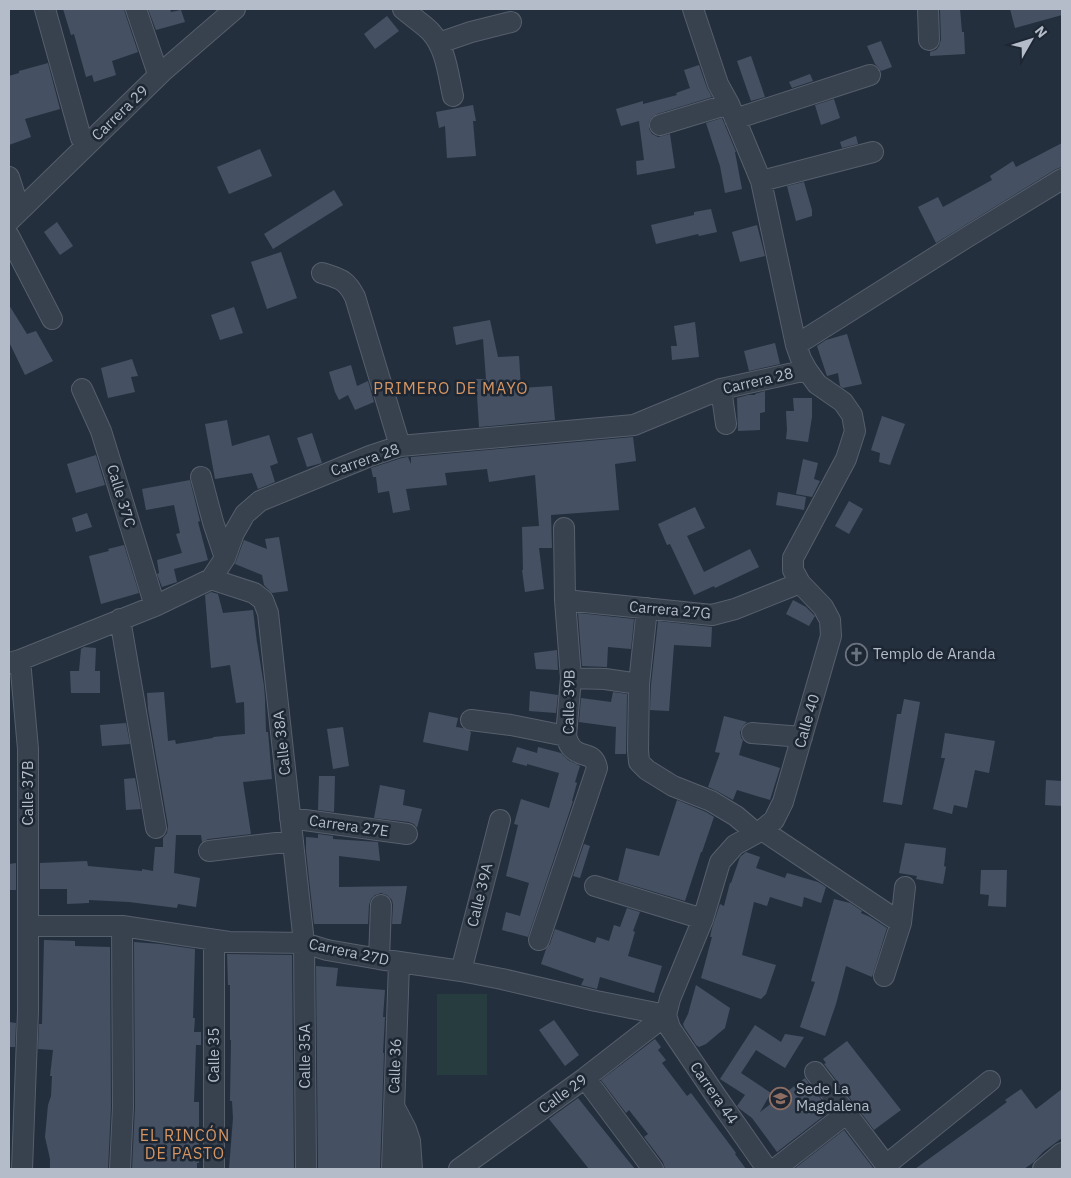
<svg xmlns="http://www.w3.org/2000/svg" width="1071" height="1178" viewBox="0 0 1071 1178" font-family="'IBM Plex Sans',sans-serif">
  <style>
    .green { fill: #263c3f }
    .building { fill: #455162 }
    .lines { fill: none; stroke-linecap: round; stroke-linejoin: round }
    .minor-casing { stroke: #565f6c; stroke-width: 22 }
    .minor { stroke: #38414e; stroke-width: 20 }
    .labels { text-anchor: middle; stroke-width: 5; stroke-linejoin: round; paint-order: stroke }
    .street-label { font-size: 15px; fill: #b4bcc9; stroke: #1d2633 }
    .poi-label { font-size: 15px; fill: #b4bcc9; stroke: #1d2633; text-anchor: start }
    .neighbourhood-label { font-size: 16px; letter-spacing: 1px; fill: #d59563; stroke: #1d2633 }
  </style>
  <rect width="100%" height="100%" fill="#242f3e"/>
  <!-- green -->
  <path class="green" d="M437 994H487V1075H437Z"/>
  <!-- building -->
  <path class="building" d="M63 9H124L125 13 138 52 112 61 116 75 94 82 92 75 86 77 74 34 71 35Z
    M148 9H170L171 12 181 10 185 22 156 30Z
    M940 9H960L962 32H964L965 54 930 56V52L936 50 939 46 941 40Z
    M1010 9H1062V15L1015 28Z
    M387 16 399 31 375 49 364 34Z
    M881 41 892 67 881 71 878 67 875 64 867 46Z
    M751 56 765 97 751 101 737 61Z
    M48 63 60 109 25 119 31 137 9 145V76L19 73V71Z
    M699 65 707 88 712 97 657 114 652 117 649 122V129L652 134 658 137 670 134 675 168 637 175 636 161 644 160 639 121 621 126 616 109 643 101V104L677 95 676 93 690 88 684 70Z
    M810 74 813 81 792 88 789 82Z
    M834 99 840 118 821 125 815 105Z
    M473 105 476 121H473L476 156 447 158 445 126 439 128 436 112Z
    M722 118 736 152H735L742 189 725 193 720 166 706 123Z
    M856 136 858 144 842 148 840 142Z
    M1062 143V167L1056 169 936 243 918 207 938 197 943 207 992 180 990 176 1013 161 1016 167Z
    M260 149 272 176 229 194 217 167Z
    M804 182 812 210V216L796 221 787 186Z
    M334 190 343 205 273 249 264 234Z
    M711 209 717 232 699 236 698 234 656 244 651 225 694 215V212Z
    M57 222 73 246 60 255 44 232Z
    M757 225 765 256 740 262 732 232Z
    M281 252 297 298 267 309 251 262Z
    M9 305 27 334 36 331 53 361 25 375 9 342Z
    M234 307 243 333 220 340 211 315Z
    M490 320 498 357 519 356 521 388 552 386 555 420 479 427 476 379H486L483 339 456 345 453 327Z
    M695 322 699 357 672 360 671 346H677L674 326Z
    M847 334 862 384 843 388 840 386 838 373 827 376 817 346 826 340Z
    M775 343 780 364 749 371 744 351Z
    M132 359 138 376 131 377 135 392 108 398 101 368Z
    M351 365 357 386 368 381 374 402 355 410 348 395 339 400 335 392 329 372Z
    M765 391V412L760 413V412V430L738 431 737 398 748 395H755V394Z
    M793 398H812V417L808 442 786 439 787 430 786 411H794Z
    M882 416 905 424 890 465 879 462 880 453 871 450Z
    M227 420 232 446 269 435 278 463 270 466 275 482 258 489 252 473 215 479 205 424Z
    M312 433 322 463 307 467 297 438Z
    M633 437 636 461 615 464 619 510 551 515 552 548H539L544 589 525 592 522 570H523L522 527 539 526 535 475 489 482 487 469 445 473 447 485 406 489 410 510 393 513 389 491 378 493 376 477H373L371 468 402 458 408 457 411 464V457Z
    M96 455 105 485 76 493 67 464Z
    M803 459 818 463 814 479 820 481 812 497 796 494Z
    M190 480 200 521 198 522 208 560 174 569 177 582 162 587 157 574 159 573 157 560 182 553 176 534 180 533 174 505 146 510 142 489Z
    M778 492 806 497 804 510 776 505Z
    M849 501 863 509 849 534 835 526Z
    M695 507 705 528 687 536 704 572 750 549 759 567 715 588 714 586 694 595 670 544 667 545 658 524Z
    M87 513 92 527 76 532 72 518Z
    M279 537 288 591 272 593 264 585 262 575 235 564 244 540 267 549 265 539Z
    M124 545 139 593 101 604 89 556 109 551 108 549Z
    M211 592 218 594 223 613 253 610 257 643V642L264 686 265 699 266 732H268L272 779 243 782 251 834 208 839 202 842 201 835H176L174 873 200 878 196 907 178 904 177 908 129 902 89 900V903L67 904V889H40V863L87 861 88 866 142 871V869L153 871 155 847H163V838L167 833 168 826 148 709 147 693 164 692 168 741 175 740 176 744 213 738V737L245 734 244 702 236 703 230 665 211 668 205 595Z
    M793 600 806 607 815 616 809 626 786 614Z
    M578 613 634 619 631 649 608 647 607 667 582 666Z
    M658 621 712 627 711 647 674 645 669 711 650 710 651 685Z
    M84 647 96 648 95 671H100V693H71L70 671H79L81 649Z
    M557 650 558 670 536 669 534 653Z
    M530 691 558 695 556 713 529 711Z
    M613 692 627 694 626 754H615L616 727 579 722 581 698 611 702Z
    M904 699 920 702 902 805 883 802 897 714H901Z
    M429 712 458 718 456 727 463 728 471 732 468 751 423 742Z
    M724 716 747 722 743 726 740 732 741 738 743 740 739 755 780 768 770 800 737 790 733 800 717 791 708 787 720 753 715 752Z
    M126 723 130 744 102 746 100 725Z
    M343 727 349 766 333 769 327 729Z
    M945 733 995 741 989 773 975 770 967 808 954 805 952 814 933 809 945 758H941Z
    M517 747 537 753 538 747 561 753 568 760 580 766 575 782 577 783 572 801H573L528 937 502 930 506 912 520 916 529 883 506 876 518 825 514 824 521 799 549 808 559 773 527 764V766L512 762Z
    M319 776H335L334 812 318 810Z
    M135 778 141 809 126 810 124 779Z
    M1046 780 1062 781V806L1045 805Z
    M380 785 405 790 403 805 422 809 417 828 414 824 409 822 374 818Z
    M677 800 706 812 714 817 702 852H701L685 901 618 881 626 848 659 856Z
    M318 834 333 836V839L378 842 380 861 339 856V887L407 886 401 924H392L393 905 392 900 387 895 381 893 375 895 371 899 369 905 368 924H314L306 851V837L318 838Z
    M905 843 946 848 944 866 946 867 943 884 916 879 917 876 899 873Z
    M584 844 590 846 580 878 573 876Z
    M746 852 760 857 756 868 785 878 787 873 818 882 826 887 821 903 804 897 802 907 770 897 767 906 754 902 742 955 776 965 766 994 761 999 701 978 712 937H710L712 928 720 904 724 906 730 883H731L740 857Z
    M16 863V890H9V864Z
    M981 870H1007L1006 907 988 906 989 895 980 894Z
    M834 899 850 903 862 911 861 913 870 917 887 928 872 977 846 966 836 1004 825 1036 800 1027 815 982 811 981Z
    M627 908 640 912 633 931 635 932 628 956 662 966 654 993 600 977 597 989 581 985 584 979 541 964 546 949 550 944 555 929 595 943 597 937 609 941 614 925 620 927Z
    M44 940 75 941V946L110 947 111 1107 108 1169H50V1159L45 1137 48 1105 51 1096 52 1076H50L53 1050 38 1049 39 1024H42Z
    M134 942 160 944 195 949 193 1018H195L194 1032H201V1045H196L194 1102H199V1163H197V1169H132L135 1107Z
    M227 954 292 955 294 1169H229L233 1118 232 1101H230L231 1040H230V985H228Z
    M316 966 338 968 336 986 385 990 383 1017H385L383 1053H384L380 1169H318Z
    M696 985 730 1008 725 1028 706 1044 699 1047 696 1045 684 1027 683 1024 688 1014Z
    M554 1020 579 1055 565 1066 539 1030Z
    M9 1022 16 1023 15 1047H9Z
    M755 1025 781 1042 785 1034 804 1037 785 1068 756 1050 741 1073 771 1093 760 1112 805 1078 830 1111 777 1152 752 1118 740 1109 737 1106 745 1095 720 1079Z
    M655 1039 661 1047 658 1050 666 1060 662 1063 687 1096 691 1093 736 1153 735 1154 746 1169H665L663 1162 644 1137 648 1134 629 1110 626 1113 601 1080Z
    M847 1041 901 1110 874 1130 824 1064 826 1063 823 1059Z
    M1021 1089 1036 1109 1062 1089V1138L1043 1152 1034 1162 1024 1169H915L991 1114 1007 1102 1005 1100Z
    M578 1098 626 1158 635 1169H589L549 1119Z
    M844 1130 874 1169H794Z"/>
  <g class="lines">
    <defs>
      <path id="minor" d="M45 9 81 138
        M136 9 156 68
        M403 9C411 16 422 23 430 31 446 48 448 74 453 96
        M928 9 929 40
        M439 43 471 32 511 22
        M735 119 870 75
        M660 125 729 104
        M9 177 17 202
        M761 181 873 152
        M9 221 162 72 235 9
        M9 236 52 319
        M322 273C340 279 346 279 355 297L400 446
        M796 345 964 239 1062 179
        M82 389 101 431 155 606
        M721 389 726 424
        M201 477 213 522 225 558
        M211 579 254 593 263 600 268 613 304 943 306 1169
        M565 600 712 615 735 609 800 583
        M120 619 156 828
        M20 660 28 749V1011L22 1169
        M9 663 20 660 155 606 211 579 225 558 234 533 245 514 260 501 370 456 400 446 634 425 721 389 807 370
        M571 678 605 679 639 684 638 750 639 762 647 770 673 786 711 801 736 816 756 833
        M639 684 647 608
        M471 720 511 725 566 736
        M752 733 802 737
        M290 818 407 834
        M762 830 901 923
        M209 851 293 841
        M595 886 703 919
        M28 926H122L229 942 304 943 327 950 379 959 461 971 502 979 596 1001 666 1015
        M214 940V1169
        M539 940 597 768C594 752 584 758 574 750 569 746 568 742 566 736L571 678 565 600 564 528
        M379 959 381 905
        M461 971 500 820
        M884 976 901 923 905 887
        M666 1015 670 999 703 919 720 862 735 845 762 830 774 820 783 802 831 636 830 620 823 607 800 583 793 570V558L846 459 855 431 852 415 843 402 817 384 807 370 801 359 796 345 761 181 729 104 718 84 693 9
        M666 1015 670 1028 716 1096 767 1169
        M815 1072 889 1169
        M585 1078 653 1169
        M395 1108 406 1129 410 1141 412 1169
        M886 1165 990 1081
        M120 1169 123 1107 122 926
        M392 1169 399 963
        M459 1169 585 1078 666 1015
        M775 1169 847 1113
        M1043 1169 1062 1153"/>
    </defs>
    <!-- minor casing -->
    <use href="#minor" class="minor-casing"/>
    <!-- minor -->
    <use href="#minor" class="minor"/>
  </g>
  <!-- icons -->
  <defs>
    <symbol id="church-ring" viewBox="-11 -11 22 22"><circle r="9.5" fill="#1d2633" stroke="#6b7280" stroke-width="1.5"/><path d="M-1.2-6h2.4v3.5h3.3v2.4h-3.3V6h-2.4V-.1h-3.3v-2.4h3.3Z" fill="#6b7280"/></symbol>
    <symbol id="school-ring" viewBox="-11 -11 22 22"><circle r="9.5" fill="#1d2633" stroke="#8d6e63" stroke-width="1.5"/><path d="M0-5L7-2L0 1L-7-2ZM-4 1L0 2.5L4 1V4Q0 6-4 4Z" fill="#8d6e63"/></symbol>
  </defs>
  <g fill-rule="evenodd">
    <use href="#church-ring" x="844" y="642" width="25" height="25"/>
    <use href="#school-ring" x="768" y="1086" width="25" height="25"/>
  </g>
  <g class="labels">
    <!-- street labels -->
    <g class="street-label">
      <text transform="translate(120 113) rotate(-44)" y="5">Carrera 29</text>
      <text transform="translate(758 381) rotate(-13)" y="5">Carrera 28</text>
      <text transform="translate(365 460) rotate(-19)" y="5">Carrera 28</text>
      <text transform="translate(121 496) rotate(73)" y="5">Calle 37C</text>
      <text transform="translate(670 610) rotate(5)" y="5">Carrera 27G</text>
      <text transform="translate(569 702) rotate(-89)" y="5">Calle 39B</text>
      <text transform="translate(807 721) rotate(-74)" y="5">Calle 40</text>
      <text transform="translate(282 743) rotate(-96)" y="5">Calle 38A</text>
      <text transform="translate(28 793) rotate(-90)" y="5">Calle 37B</text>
      <text transform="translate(349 826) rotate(8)" y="5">Carrera 27E</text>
      <text transform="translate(480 895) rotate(-76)" y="5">Calle 39A</text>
      <text transform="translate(349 952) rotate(12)" y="5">Carrera 27D</text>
      <text transform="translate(214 1055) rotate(-90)" y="5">Calle 35</text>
      <text transform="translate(305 1056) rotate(-90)" y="5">Calle 35A</text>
      <text transform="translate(395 1066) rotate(-88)" y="5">Calle 36</text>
      <text transform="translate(714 1093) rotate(55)" y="5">Carrera 44</text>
      <text transform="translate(563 1094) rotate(-36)" y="5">Calle 29</text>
    </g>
    <!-- poi labels -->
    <g class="poi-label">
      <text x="873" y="659">Templo de Aranda</text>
      <text x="796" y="1094">Sede La<tspan x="796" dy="17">Magdalena</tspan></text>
    </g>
    <!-- neighbourhood labels -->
    <g class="neighbourhood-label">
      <text x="451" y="394">PRIMERO DE MAYO</text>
      <text x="185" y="1141">EL RINCÓN<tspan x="185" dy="18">DE PASTO</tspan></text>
    </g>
  </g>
  <!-- border -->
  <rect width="1071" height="1178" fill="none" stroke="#b4bcc9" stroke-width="20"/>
  <!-- north arrow -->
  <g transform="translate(1031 40) rotate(51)" stroke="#1d2633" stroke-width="4" paint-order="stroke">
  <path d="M0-4L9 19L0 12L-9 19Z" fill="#b4bcc9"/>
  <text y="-8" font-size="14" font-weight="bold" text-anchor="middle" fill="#b4bcc9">N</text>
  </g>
</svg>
